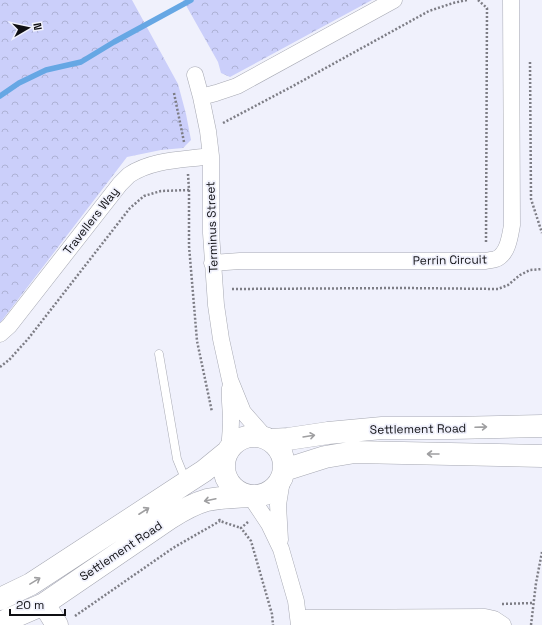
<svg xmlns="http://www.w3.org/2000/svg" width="542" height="625" viewBox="0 0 542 625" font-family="'Space Grotesk',sans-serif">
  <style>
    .forest { fill: url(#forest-crowns) }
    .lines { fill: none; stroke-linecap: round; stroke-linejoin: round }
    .stream { stroke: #66a7e4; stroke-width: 5.5 }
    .lane-casing { stroke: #a6a8b2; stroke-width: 9 }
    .street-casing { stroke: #a6a8b2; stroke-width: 17 }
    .secondary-casing { stroke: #a6a8b2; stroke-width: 23 }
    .path { stroke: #7d7d85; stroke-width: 2.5; stroke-dasharray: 2 2; stroke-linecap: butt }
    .lane { stroke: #fff; stroke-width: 8 }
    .street { stroke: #fff; stroke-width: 16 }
    .secondary { stroke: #fff; stroke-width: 22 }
    .oneway { stroke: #9f9fa1 }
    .labels { text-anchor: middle; stroke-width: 3.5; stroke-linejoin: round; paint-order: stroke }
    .street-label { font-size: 12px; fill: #0f0f13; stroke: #f0f1fc }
  </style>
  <defs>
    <pattern id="forest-crowns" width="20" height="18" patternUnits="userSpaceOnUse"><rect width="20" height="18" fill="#cbcffa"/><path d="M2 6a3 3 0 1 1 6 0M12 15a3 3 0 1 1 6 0" fill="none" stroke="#adb1d5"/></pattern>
  </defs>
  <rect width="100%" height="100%" fill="#f0f1fc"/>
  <!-- forest -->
  <path class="forest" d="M0 0H132L178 84 186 114 191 140 183 148 161 150 127 157 0 323Z
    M183 0H372L230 77 221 73 218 62Z"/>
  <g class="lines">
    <!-- stream -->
    <path class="stream" d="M0 96 19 83 46 70 81 62 114 42 191 0"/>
    <defs>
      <path id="lane" d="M159 354 177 459 186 481"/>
      <path id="street" d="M195 75 201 97 208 131 211 156V233L216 305 221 339 230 380 243 412 265 437
        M201 97 216 93 237 86 394 0
        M212 263 240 261H486C489 260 493 260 496 259 508 254 510 236 512 225L511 0
        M0 334 9 326 120 184C123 181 126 178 129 175 153 159 184 160 211 156
        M229 449C230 439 231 430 231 420 231 409 229 399 230 388
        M251 497 269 524 281 549 296 601 299 625
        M280 540 278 505 282 480
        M298 618 485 617 494 619 503 625"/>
      <path id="secondary" d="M224 466a30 30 0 1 1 60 0a30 30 0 1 1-60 0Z
        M270 440 288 439 328 433 382 428H452L542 426
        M284 470 325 457 355 452 542 456
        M0 599 31 584 187 482 204 471 226 453
        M44 604 57 625
        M0 623 44 604 170 518C181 511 193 504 207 500 220 497 235 497 248 496"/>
    </defs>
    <!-- lane casing -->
    <use href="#lane" class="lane-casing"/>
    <!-- street casing -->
    <use href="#street" class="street-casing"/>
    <!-- secondary casing -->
    <use href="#secondary" class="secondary-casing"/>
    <!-- path -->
    <path class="path" d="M478 0 487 8 486 244
      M530 62 531 199 542 233
      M174 93 184 142
      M223 123 293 86 429 11 453 3 467 0
      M189 190V246L197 341 212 412
      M232 289 403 288 498 289 508 285 520 275 530 270 542 269
      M0 367 9 360 28 339 130 208 144 196 161 191 189 190 188 174
      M219 519 220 521 241 528
      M248 522 241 528 251 541 272 614 273 625
      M502 604 533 603
      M75 616 173 548 220 521
      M531 625 536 583 542 552"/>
    <!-- lane -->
    <use href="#lane" class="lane"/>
    <!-- street -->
    <use href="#street" class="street"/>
    <!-- secondary -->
    <use href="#secondary" class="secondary"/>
  </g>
  <!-- one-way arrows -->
  <defs><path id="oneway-shaft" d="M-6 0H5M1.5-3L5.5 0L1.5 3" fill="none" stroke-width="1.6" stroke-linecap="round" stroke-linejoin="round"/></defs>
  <g class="oneway">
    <use href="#oneway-shaft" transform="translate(481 427) rotate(-2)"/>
    <use href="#oneway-shaft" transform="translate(309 436) rotate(-9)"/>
    <use href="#oneway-shaft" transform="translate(433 454) rotate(-180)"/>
    <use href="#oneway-shaft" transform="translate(210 500) rotate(168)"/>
    <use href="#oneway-shaft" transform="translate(144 511) rotate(-33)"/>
    <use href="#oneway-shaft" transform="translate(35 581) rotate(-31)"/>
  </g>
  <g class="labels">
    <!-- street labels -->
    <g class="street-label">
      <text transform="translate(91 221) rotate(-52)" y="4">Travellers Way</text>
      <text transform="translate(212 227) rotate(-92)" y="4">Terminus Street</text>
      <text transform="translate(450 260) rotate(-1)" y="4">Perrin Circuit</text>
      <text transform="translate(418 429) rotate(-1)" y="4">Settlement Road</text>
      <text transform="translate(121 551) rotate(-34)" y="4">Settlement Road</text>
    </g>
  </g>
  <!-- north arrow -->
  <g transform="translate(28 28) rotate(81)" stroke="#f0f1fc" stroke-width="3" paint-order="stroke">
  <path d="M0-3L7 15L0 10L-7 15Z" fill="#0f0f13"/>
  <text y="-6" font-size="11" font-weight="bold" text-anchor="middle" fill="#0f0f13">N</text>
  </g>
  <!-- scale -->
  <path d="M10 609v6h55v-6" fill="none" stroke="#0f0f13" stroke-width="2"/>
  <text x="16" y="609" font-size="12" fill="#0f0f13" stroke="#f0f1fc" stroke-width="3" paint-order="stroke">20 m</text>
</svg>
